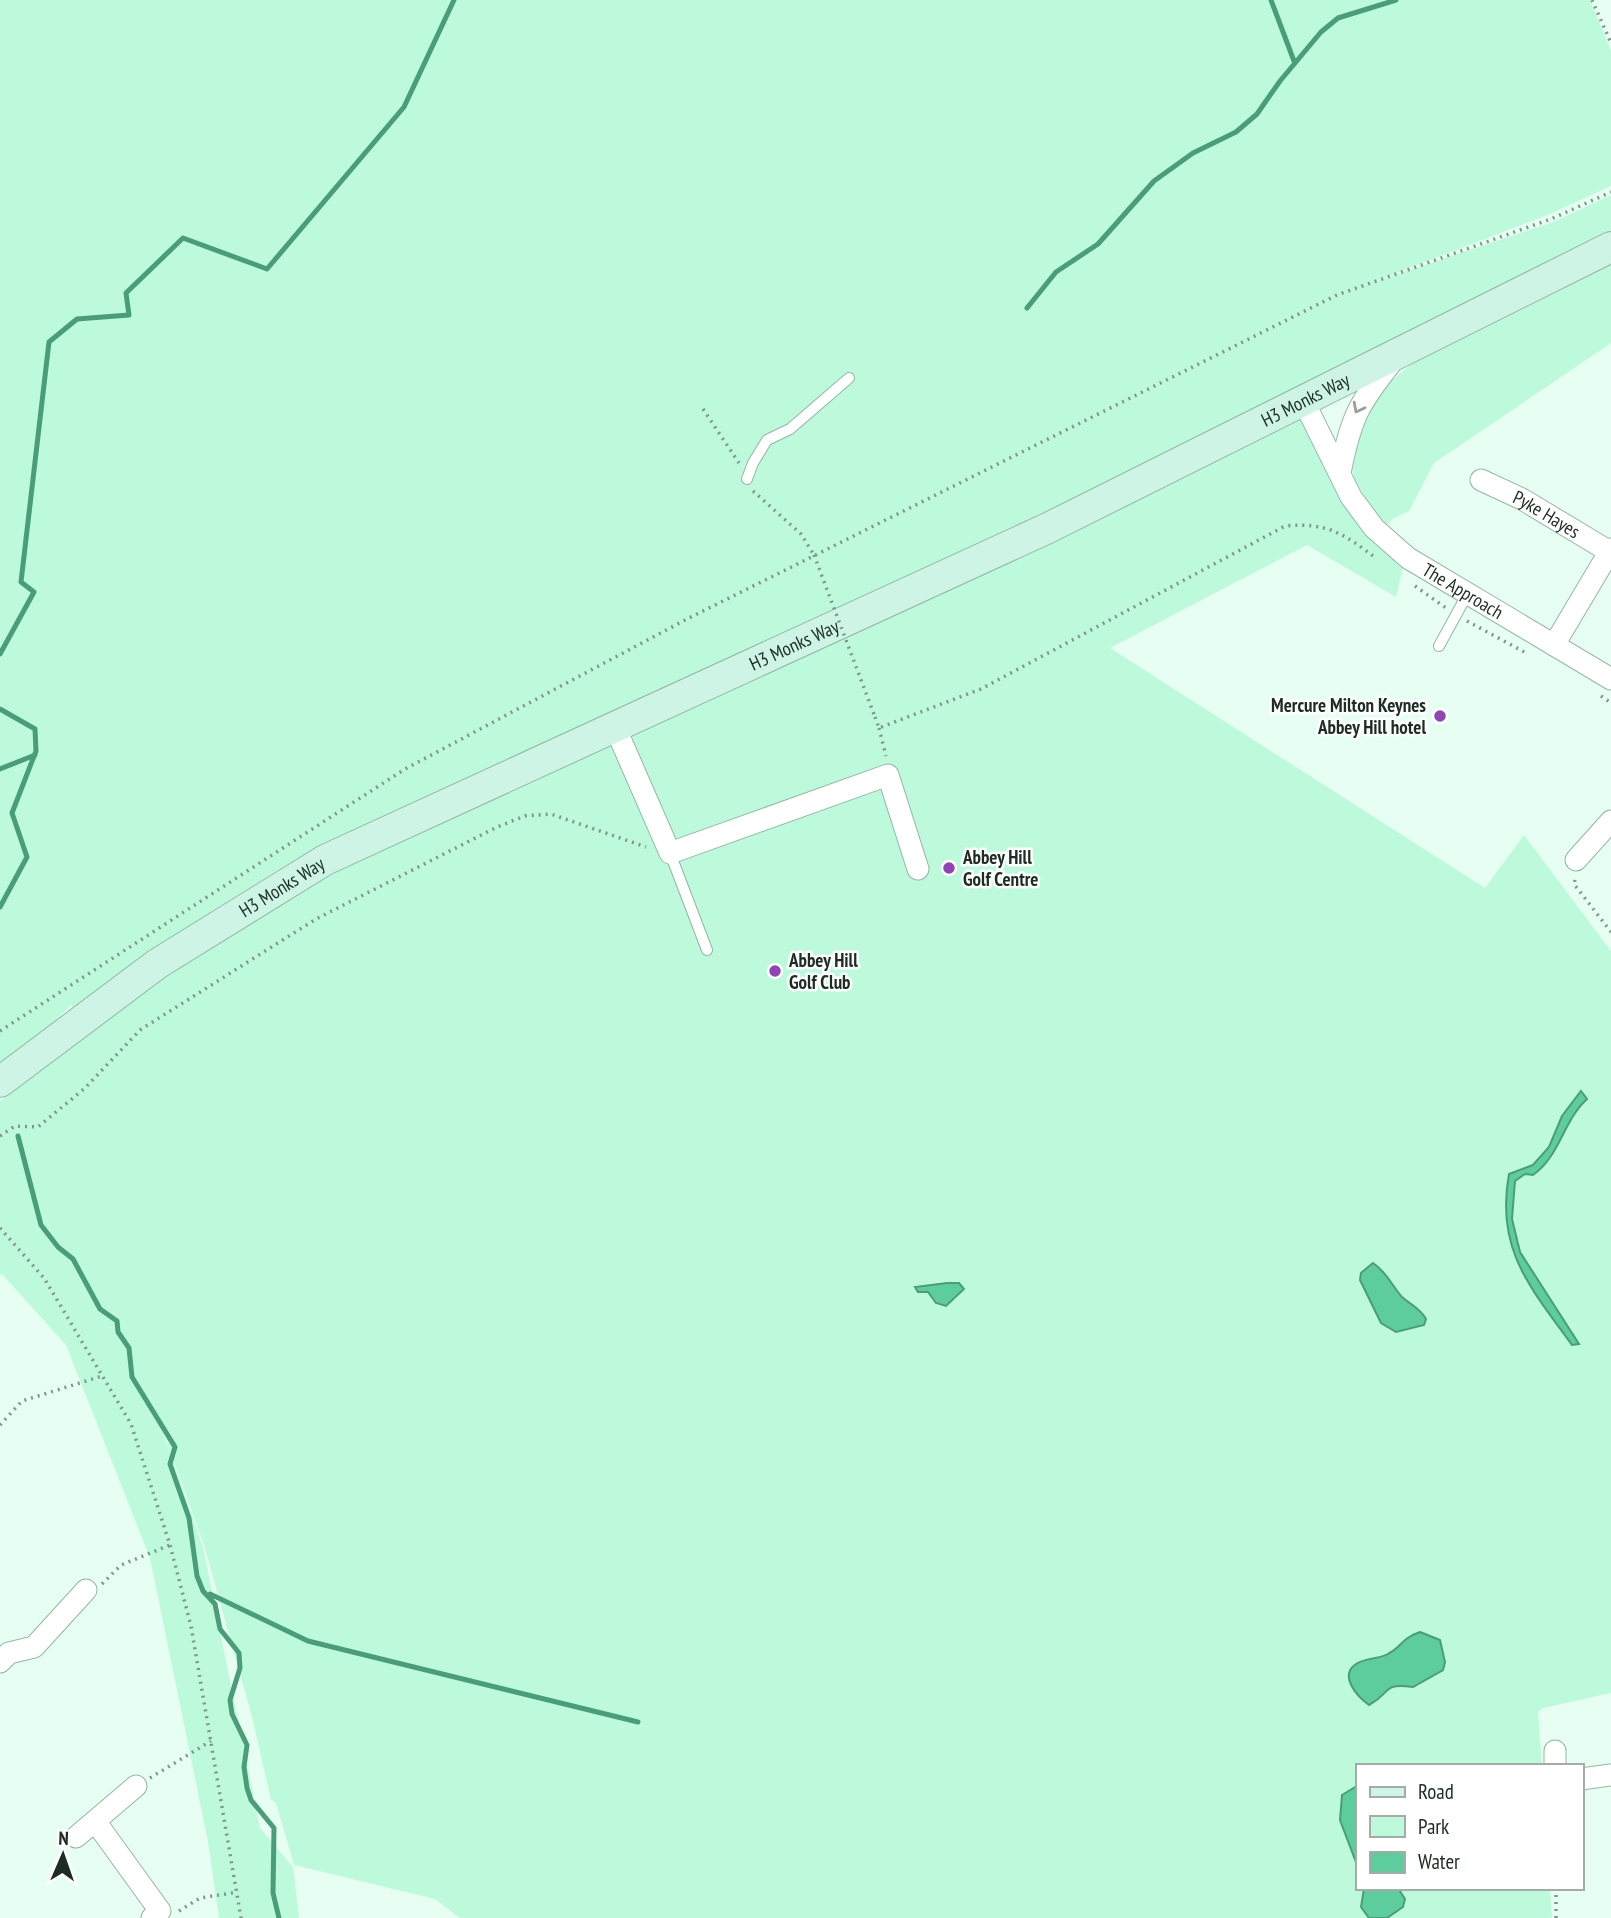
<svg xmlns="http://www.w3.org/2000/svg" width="1611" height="1918" viewBox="0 0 1611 1918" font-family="'PT Sans Narrow',sans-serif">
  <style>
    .green { fill: #bcfadb }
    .water { fill: #5ecd9d; stroke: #4a9d79; stroke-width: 2 }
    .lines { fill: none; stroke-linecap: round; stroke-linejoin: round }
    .stream { stroke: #4a9d79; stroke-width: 5 }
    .lane-casing { stroke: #92b7a4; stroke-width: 12 }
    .street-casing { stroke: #92b7a4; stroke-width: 23 }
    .secondary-casing { stroke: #92b7a4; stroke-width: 32 }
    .path { stroke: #82958b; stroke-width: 3.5; stroke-dasharray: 2 5; stroke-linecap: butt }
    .lane { stroke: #fff; stroke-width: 10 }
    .street { stroke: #fff; stroke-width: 21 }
    .secondary { stroke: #cdf4e4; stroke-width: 30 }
    .path-bridge { stroke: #82958b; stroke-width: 3.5; stroke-dasharray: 2 5; stroke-linecap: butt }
    .oneway { stroke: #99a09c }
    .poi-dot { fill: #9044b5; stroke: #fff; stroke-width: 2.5 }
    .labels { text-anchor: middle; stroke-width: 5; stroke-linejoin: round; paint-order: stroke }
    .street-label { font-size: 19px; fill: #1d2c24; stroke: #fff }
    .poi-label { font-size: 19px; font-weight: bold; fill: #1d2c24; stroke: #fff; text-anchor: start }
  </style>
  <rect width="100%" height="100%" fill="#e7fff3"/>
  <!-- green -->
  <path class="green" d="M0 0H1590L1611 51V186L1550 214 1365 285 1553 222 1611 195V236L1304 402 1403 567 1396 597 1307 545 1110 648 1485 888 1524 835 1611 951V1693L1543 1708 1538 1712 1542 1766H1357V1888H1550L1552 1918H460L435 1899 294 1865 276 1803 271 1800 252 1717 204 1545 142 1373 203 1547 260 1828 293 1867 299 1918H219L208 1842 150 1558 66 1345 2 1274 0 1275V1101L52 1061 83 1017 69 1004 70 1006 33 1043 0 1067Z
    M1611 259V343L1434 463 1409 511 1394 518 1385 526 1356 483 1350 463 1371 398 1422 355Z"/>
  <!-- water -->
  <path class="water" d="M1581 1091 1587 1099C1563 1121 1560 1156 1533 1175L1525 1174 1515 1181 1512 1219 1520 1252 1579 1344 1572 1345C1531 1288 1495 1250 1509 1174L1533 1165 1549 1147 1562 1116Z
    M1373 1263C1387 1272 1392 1286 1402 1297 1411 1305 1420 1308 1426 1319L1424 1325 1396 1332 1381 1323 1360 1280 1361 1273Z
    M947 1283H959L964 1289 946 1306 936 1303 928 1292H918L915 1287Z
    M1420 1632 1440 1640 1445 1662 1443 1670 1413 1687C1381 1683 1393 1692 1369 1705 1358 1697 1338 1676 1356 1664 1364 1658 1379 1659 1388 1654 1402 1647 1400 1639 1420 1632Z
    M1357 1786V1865L1340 1820 1342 1795Z
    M1364 1888H1398L1405 1899 1403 1907 1387 1918H1369L1361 1907Z"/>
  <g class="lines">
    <!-- stream -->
    <path class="stream" d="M1271 0 1294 61
      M1027 308 1056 272 1098 244 1154 181 1193 153 1236 132 1257 114 1280 81 1321 32 1338 18 1396 0
      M0 654 34 592 21 582 49 342 77 319 129 315 126 293 183 238 267 269 404 107 454 0
      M0 709 35 729 36 751 12 813 27 857 0 907
      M0 769 35 755
      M18 1136 41 1225 58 1247 73 1259 100 1309 117 1321 118 1332 129 1348 132 1377 175 1447 170 1464 189 1518 197 1576 203 1591 215 1604 220 1629 239 1653 240 1668 230 1700 232 1714 247 1745 244 1767 247 1788 251 1800 274 1828 273 1893 279 1918
      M210 1594 308 1641 638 1722"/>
    <defs>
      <path id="lane" d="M747 479 753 463 767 440 790 429 849 378
        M1439 646 1468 593
        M670 853 707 950"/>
      <g id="street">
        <path id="s1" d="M1304 402 1351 497 1374 528 1408 558 1611 679"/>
        <path d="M1340 473C1351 416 1359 403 1395 358"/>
        <path id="s2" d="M1481 480 1522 499 1610 552"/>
        <path d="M1554 645 1611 549"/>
        <path d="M615 727 670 853 888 775 918 869"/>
        <path d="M1576 860 1611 821"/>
        <path d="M0 1662 9 1653 34 1647 86 1590"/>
        <path d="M1555 1766V1751"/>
        <path d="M1581 1779 1611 1775"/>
        <path d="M95 1821 136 1786"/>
        <path d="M76 1837 95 1821 160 1911 152 1918"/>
      </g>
      <g id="secondary">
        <path id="s3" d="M0 1082 157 964 325 860 1048 528 1611 247"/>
      </g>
    </defs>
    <!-- lane casing -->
    <use href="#lane" class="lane-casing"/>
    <!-- street casing -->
    <use href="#street" class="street-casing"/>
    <!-- secondary casing -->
    <use href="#secondary" class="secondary-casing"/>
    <!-- path -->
    <path class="path" d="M1592 0 1611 43
      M703 409 739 463
      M753 491 801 534 814 555
      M1415 586 1446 608
      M1467 621 1528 654
      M1601 696 1611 703
      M875 717 879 728 981 689 1285 526C1328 522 1344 534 1377 559
      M879 728 886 756
      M1575 880 1574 884 1611 932
      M0 1031 405 769 687 619 1337 295 1551 219 1611 192
      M0 1136 15 1126 38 1127 85 1088 140 1030 316 919 497 827 525 816 551 814 646 847
      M0 1228 44 1278 131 1424 170 1545 191 1626 241 1918
      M0 1425 22 1401 102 1376
      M102 1584 121 1565 170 1545
      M150 1778 211 1741
      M179 1911 200 1898 238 1892
      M1556 1918V1888"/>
    <!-- lane -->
    <use href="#lane" class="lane"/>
    <!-- street -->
    <use href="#street" class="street"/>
    <!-- secondary -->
    <use href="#secondary" class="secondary"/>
    <!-- path-bridge -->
    <path class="path-bridge" d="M814 555 875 717"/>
  </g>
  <!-- one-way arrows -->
  <defs><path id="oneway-chevron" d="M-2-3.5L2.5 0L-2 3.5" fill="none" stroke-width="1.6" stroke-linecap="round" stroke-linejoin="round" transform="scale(1.75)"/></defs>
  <use class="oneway" href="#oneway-chevron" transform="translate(1358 408) rotate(117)"/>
  <!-- markers -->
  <g class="poi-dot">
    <circle cx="1440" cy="716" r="7"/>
    <circle cx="949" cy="868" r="7"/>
    <circle cx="775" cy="971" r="7"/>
  </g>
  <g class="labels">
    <!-- street labels -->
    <g class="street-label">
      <text dy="7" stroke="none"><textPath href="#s3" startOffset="1477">H3 Monks Way</textPath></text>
      <text dy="7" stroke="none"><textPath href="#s2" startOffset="74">Pyke Hayes</textPath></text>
      <text dy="7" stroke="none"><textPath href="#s1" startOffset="254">The Approach</textPath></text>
      <text dy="7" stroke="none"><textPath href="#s3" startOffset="910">H3 Monks Way</textPath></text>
      <text dy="7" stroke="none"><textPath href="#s3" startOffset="343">H3 Monks Way</textPath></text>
    </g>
    <!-- poi labels -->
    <g class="poi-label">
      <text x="1426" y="712" text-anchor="end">Mercure Milton Keynes<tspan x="1426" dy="22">Abbey Hill hotel</tspan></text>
      <text x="963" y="864">Abbey Hill<tspan x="963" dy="22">Golf Centre</tspan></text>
      <text x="789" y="967">Abbey Hill<tspan x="789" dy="22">Golf Club</tspan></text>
    </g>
  </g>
  <!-- legend -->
  <rect x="1356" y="1764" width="228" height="126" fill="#ffffff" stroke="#a5aba7" stroke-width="2"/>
  <rect x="1370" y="1787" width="35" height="10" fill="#cdf4e4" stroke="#a5aba7" stroke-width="2"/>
  <text x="1418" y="1799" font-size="21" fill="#1d2c24">Road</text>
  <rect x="1370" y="1816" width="35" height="21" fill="#bcfadb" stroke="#a5aba7" stroke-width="2"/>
  <text x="1418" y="1834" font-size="21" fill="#1d2c24">Park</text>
  <rect x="1370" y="1852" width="35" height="21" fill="#5ecd9d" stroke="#a5aba7" stroke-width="2"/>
  <text x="1418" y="1869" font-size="21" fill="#1d2c24">Water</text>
  <!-- north arrow -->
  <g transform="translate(63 1855) rotate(2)" stroke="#ffffff" stroke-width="5" paint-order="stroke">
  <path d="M0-5L12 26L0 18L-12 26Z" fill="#1d2c24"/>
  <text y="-10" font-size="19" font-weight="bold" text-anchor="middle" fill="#1d2c24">N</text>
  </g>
</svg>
